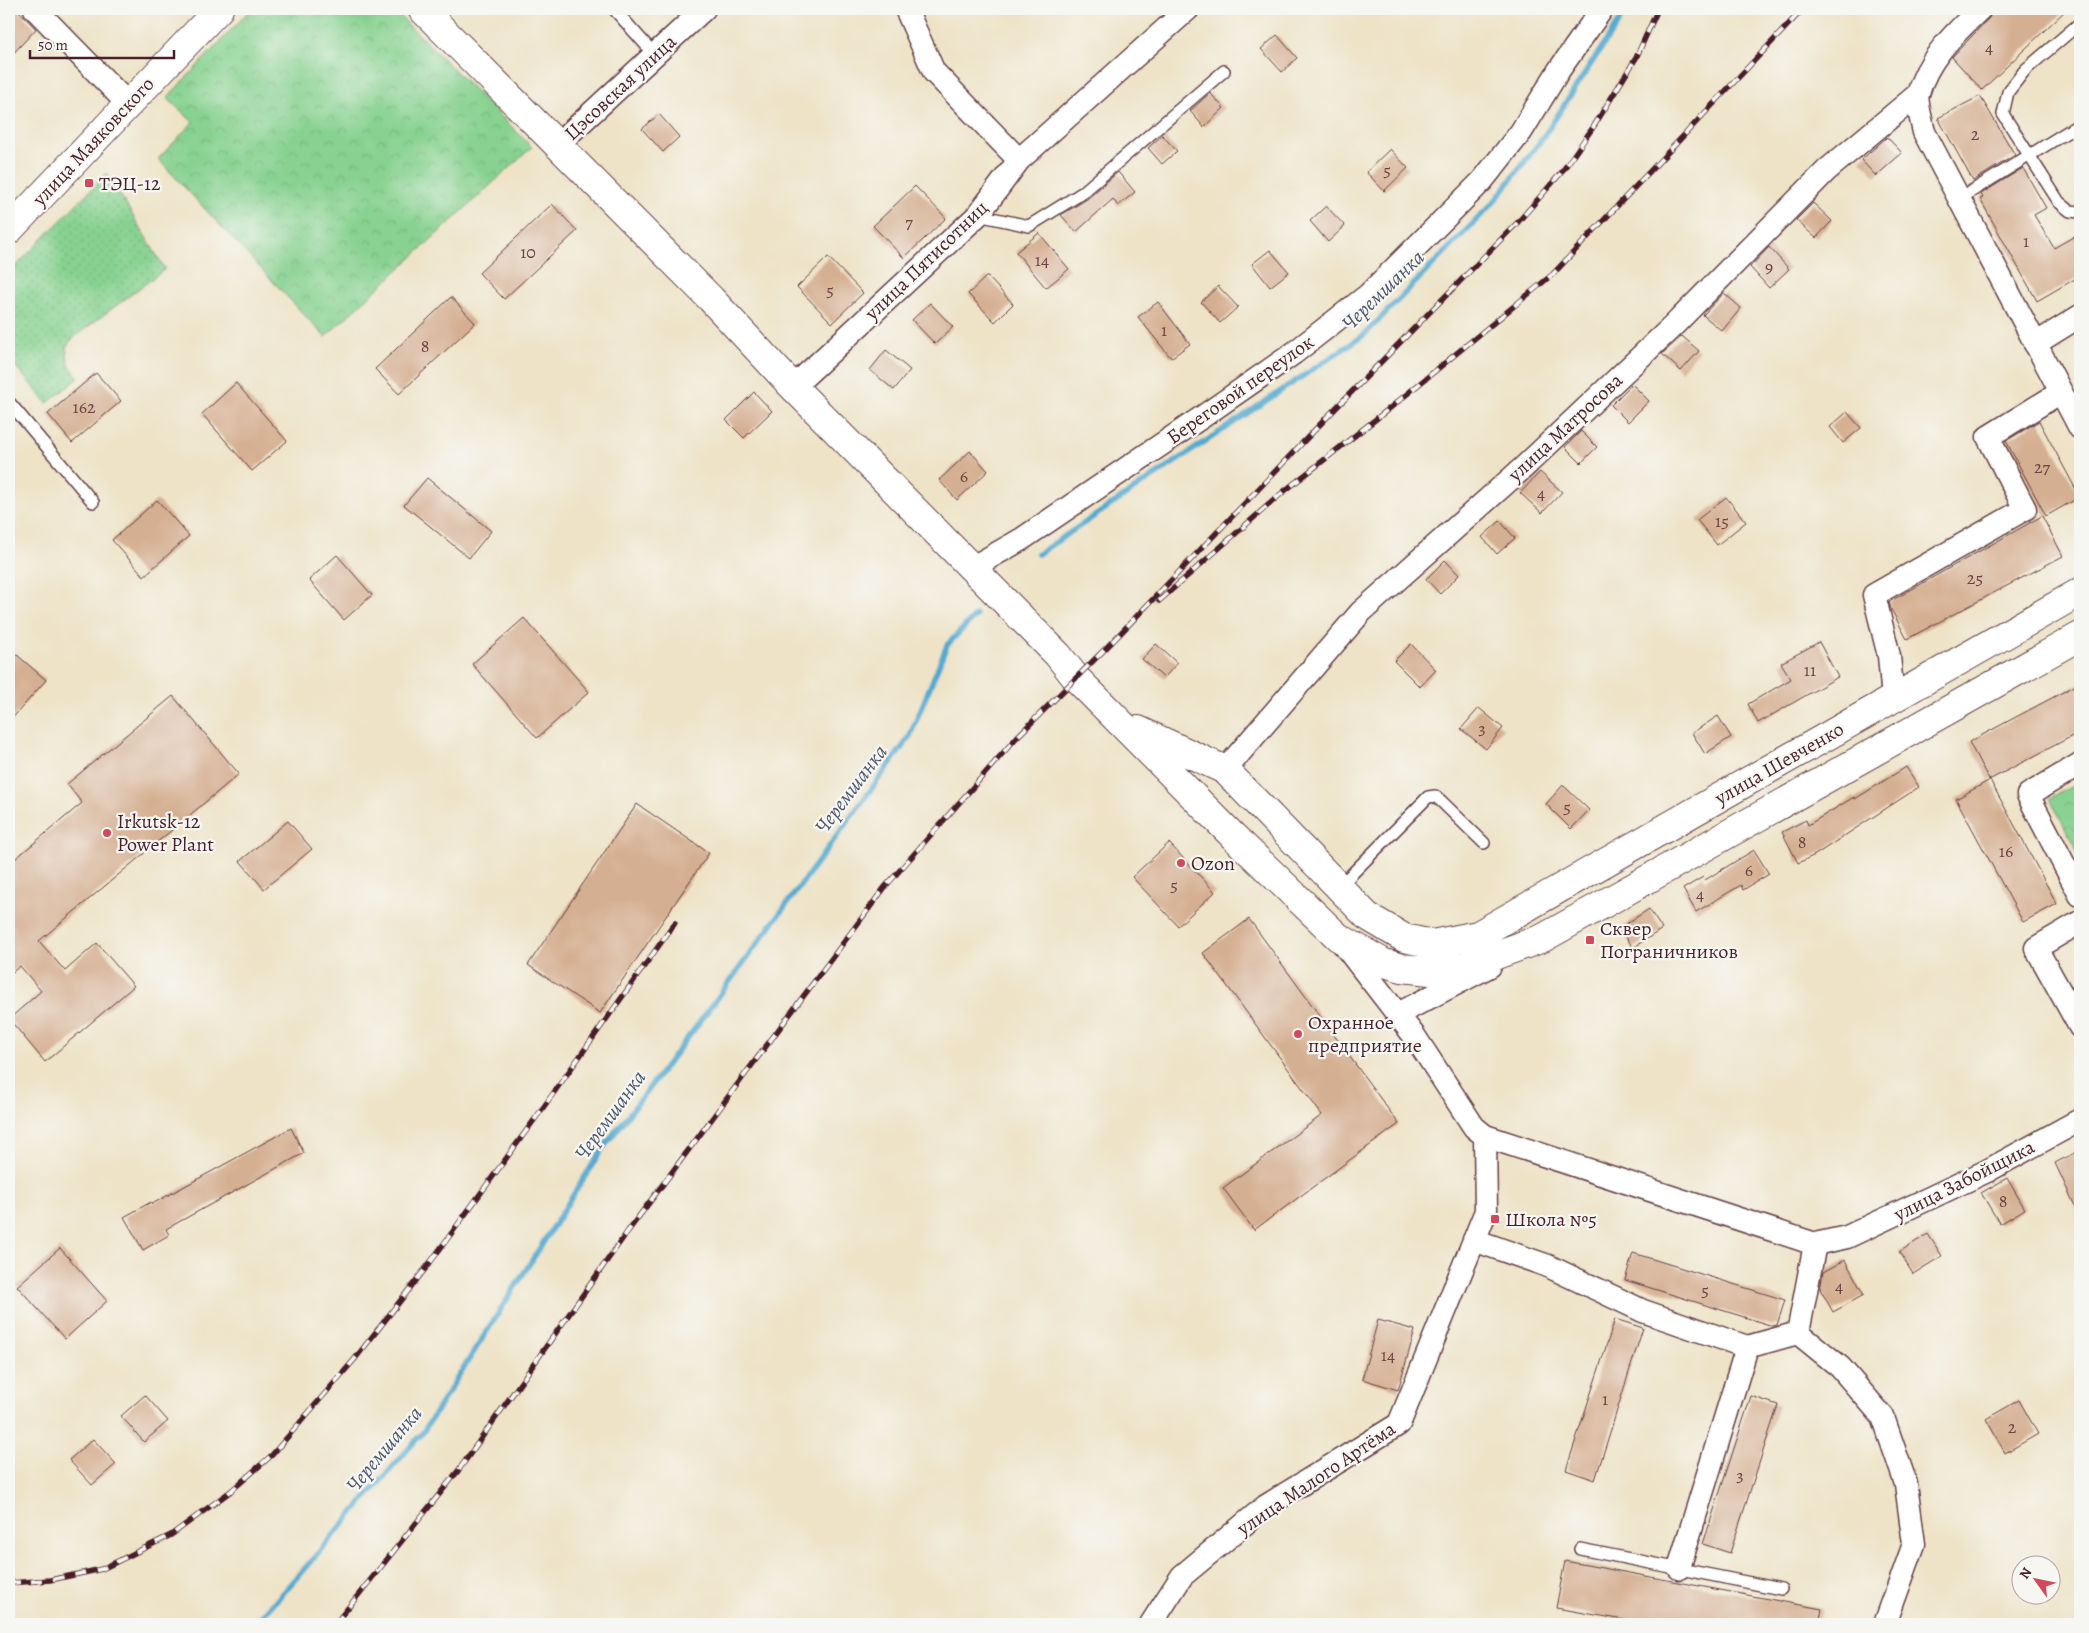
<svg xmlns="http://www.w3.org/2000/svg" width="2089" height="1633" viewBox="0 0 2089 1633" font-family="Alegreya,serif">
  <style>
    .park { fill: url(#park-crowns); stroke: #68785e }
    .garden { fill: url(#garden-dots); stroke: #68785e }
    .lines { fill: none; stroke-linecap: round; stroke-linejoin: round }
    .stream { stroke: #52a9cf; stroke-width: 5.5 }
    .building { fill: #d5af91 }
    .lane-casing { stroke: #633c42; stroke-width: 14 }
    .street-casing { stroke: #633c42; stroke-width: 25 }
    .secondary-casing { stroke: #633c42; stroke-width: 30 }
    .lane { stroke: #fff; stroke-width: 11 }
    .street { stroke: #fff; stroke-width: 22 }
    .secondary { stroke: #fff; stroke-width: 28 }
    .rail-casing { stroke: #4a1f2b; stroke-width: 5.5 }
    .rail { stroke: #f6f6f2; stroke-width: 4; stroke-dasharray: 11; stroke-linecap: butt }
    .poi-dot { fill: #d1495b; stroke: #f6f6f2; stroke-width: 2 }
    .labels { text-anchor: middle; stroke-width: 4.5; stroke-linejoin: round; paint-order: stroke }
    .number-label { font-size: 18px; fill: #6d4344 }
    .street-label { font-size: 20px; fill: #4a1f2b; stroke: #f6f6f2 }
    .poi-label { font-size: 20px; fill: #4a1f2b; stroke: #f6f6f2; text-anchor: start }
    .water-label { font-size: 21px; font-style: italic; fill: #4d566d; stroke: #f6f6f2 }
  </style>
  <defs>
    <pattern id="park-crowns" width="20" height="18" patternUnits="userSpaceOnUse" patternTransform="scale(1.25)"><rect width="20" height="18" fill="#87d290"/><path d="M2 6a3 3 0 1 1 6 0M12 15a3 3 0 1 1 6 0" fill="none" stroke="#76b47c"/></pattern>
    <pattern id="garden-dots" width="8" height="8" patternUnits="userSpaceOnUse" patternTransform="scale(1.25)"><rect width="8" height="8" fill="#87d290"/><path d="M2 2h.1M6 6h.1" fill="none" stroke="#76b47c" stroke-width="1.8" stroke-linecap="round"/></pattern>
  </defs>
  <rect width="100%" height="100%" fill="#f6f6f2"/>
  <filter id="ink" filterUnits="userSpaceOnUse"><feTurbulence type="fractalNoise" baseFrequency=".02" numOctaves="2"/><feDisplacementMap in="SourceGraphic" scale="10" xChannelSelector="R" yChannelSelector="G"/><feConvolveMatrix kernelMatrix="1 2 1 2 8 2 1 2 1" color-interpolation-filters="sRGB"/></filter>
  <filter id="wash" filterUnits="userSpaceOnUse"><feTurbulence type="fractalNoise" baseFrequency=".0096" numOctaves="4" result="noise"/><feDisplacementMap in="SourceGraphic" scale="20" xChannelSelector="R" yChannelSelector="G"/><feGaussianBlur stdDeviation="1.12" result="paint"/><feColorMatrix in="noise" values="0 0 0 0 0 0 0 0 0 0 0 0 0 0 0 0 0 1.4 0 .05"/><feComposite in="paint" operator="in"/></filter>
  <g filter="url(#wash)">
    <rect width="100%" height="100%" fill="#eee3c7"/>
    <!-- park -->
    <path class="park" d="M251 9H393L532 147 325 337 158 159 193 122 167 98Z
      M2080 782V857L2050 798Z"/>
    <!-- garden -->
    <path class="garden" d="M107 173 165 269 73 338 66 347 69 365 79 378 47 403 9 359V273Z"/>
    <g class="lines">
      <!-- stream -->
      <path class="stream" d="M1038 554 1364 335 1494 202 1542 139 1627 9
        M254 1624 285 1591 423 1432 603 1148 699 1023 909 738 947 645 976 615"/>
    </g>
    <g id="blocks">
      <!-- building -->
      <path class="building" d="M9 9H17L36 29 9 58Z
        M1993 9H2067L1982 90 1952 57 1989 18Z
        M1277 35 1297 58 1282 72 1261 49Z
        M1210 93 1224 108 1204 127 1190 111Z
        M1980 96 2015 155 1973 181 1938 118Z
        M659 114 679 137 663 152 642 129Z
        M1162 135 1177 151 1162 164 1148 148Z
        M1887 137 1902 153 1876 176 1861 160Z
        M1390 149 1408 168 1384 191 1366 172Z
        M2023 168 2046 208 2034 215 2054 248 2080 233V276L2037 301 1980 199 1983 198 1981 194Z
        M1118 172 1135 192 1118 206 1113 199 1076 232 1061 215 1087 199Z
        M915 186 946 218 904 258 873 226Z
        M1813 203 1832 221 1816 238 1796 220Z
        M552 204 577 231 504 299 479 273Z
        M1326 206 1345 226 1328 242 1310 221Z
        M1039 233 1069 269 1046 288 1016 252Z
        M1769 247 1789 269 1769 288 1750 267Z
        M1270 250 1289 272 1270 287 1252 264Z
        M828 257 863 293 832 323 797 287Z
        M987 276 1013 304 995 322 968 294Z
        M1218 286 1238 307 1220 323 1201 302Z
        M1724 293 1741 308 1722 331 1703 315Z
        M451 297 475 323 399 394 375 369Z
        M1158 302 1190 344 1171 358 1138 317Z
        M930 303 953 327 935 344 912 320Z
        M1682 336 1699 351 1681 371 1662 354Z
        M886 350 910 370 894 390 870 370Z
        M96 373 121 401 72 443 48 414Z
        M236 383 287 441 252 471 202 414Z
        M1632 384 1649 401 1628 422 1611 405Z
        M754 392 772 411 744 438 726 420Z
        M1847 412 1861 428 1843 443 1830 427Z
        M2039 421 2080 497 2046 516 2006 441Z
        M1581 431 1597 447 1581 463 1565 447Z
        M970 451 988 471 957 500 939 480Z
        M1540 472 1562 492 1542 513 1520 493Z
        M427 478 491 531 469 558 404 505Z
        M1726 497 1746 522 1717 545 1697 520Z
        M157 500 189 536 144 576 112 540Z
        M2042 516 2063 556 1907 639 1891 609 1889 602Z
        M1500 521 1515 538 1497 554 1482 537Z
        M337 555 372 595 344 620 309 580Z
        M1445 560 1459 575 1440 594 1426 579Z
        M524 618 589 692 537 738 472 664Z
        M1819 642 1838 677 1758 723 1748 704 1791 679 1781 663Z
        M1156 644 1177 663 1164 678 1142 659Z
        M1411 644 1436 670 1420 687 1394 661Z
        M9 648 46 680 9 722Z
        M2080 683V732L1989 780 1969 742Z
        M173 696 239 774 39 941 65 971 97 943 134 986 45 1062 9 1019 41 991 20 966 9 975V864L82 803 67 784Z
        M1479 708 1503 728 1486 749 1461 729Z
        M1718 716 1731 737 1705 754 1692 733Z
        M1906 767 1919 787 1815 855 1798 863 1782 832 1806 820 1808 825 1854 797 1855 799Z
        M1990 780 2057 904 2023 922 1956 799Z
        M1563 785 1589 810 1571 829 1546 804Z
        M637 804 709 853 600 1013 528 965Z
        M288 821 312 849 264 889 240 861Z
        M1169 843 1215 892 1178 926 1132 877Z
        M1754 850 1769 874 1743 890 1741 885 1696 912 1683 889 1703 877 1705 880Z
        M1649 909 1662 929 1633 948 1620 928Z
        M1249 919 1399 1124 1254 1230 1223 1188 1322 1115 1203 953Z
        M291 1128 304 1153 166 1229 169 1235 143 1250 124 1217 151 1202 152 1204Z
        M2080 1150V1217L2055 1163Z
        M2007 1178 2025 1209 2000 1224 1981 1193Z
        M1928 1234 1942 1256 1913 1274 1899 1252Z
        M60 1248 107 1301 65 1339 17 1286Z
        M1633 1253 1785 1300 1777 1325 1773 1326 1625 1280Z
        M1845 1260 1864 1295 1833 1312 1820 1289 1823 1272Z
        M1615 1319 1643 1328 1595 1480 1566 1470Z
        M1378 1320 1415 1330 1398 1390 1362 1379Z
        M145 1395 168 1421 144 1442 121 1416Z
        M1751 1396 1778 1405 1730 1553 1703 1544Z
        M2019 1400 2038 1434 2005 1453 1986 1419Z
        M93 1439 116 1464 92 1485 69 1460Z
        M1565 1561 1822 1609 1819 1624H1647L1556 1608Z"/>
    </g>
  </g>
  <g filter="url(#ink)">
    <use href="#blocks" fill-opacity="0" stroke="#633c42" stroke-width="1"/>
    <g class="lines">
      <defs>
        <path id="lane" d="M614 9 655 55
          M2080 23 2025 70 2008 92 2003 114 2059 202 2070 211 2080 212
          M1959 199 2080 124
          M978 215 1029 226 1082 193 1224 71
          M9 402 93 502
          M1340 886 1428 797 1435 796 1441 801 1484 843
          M1580 1549 1781 1589"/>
        <path id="street" d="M35 9 128 104
          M906 9 934 72 1019 160
          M1980 9C1955 33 1927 59 1918 94 1916 102 1922 123 1924 132L2080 428
          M558 144 704 9
          M2035 344 2080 316
          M793 387 978 215 1019 160 1188 9
          M973 567 1022 539 1205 415 1294 353 1368 295 1482 181 1521 132 1559 70 1602 9
          M1893 698 1889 656 1874 595 2025 509 1988 437 2061 392
          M2080 764 2028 795 2080 895
          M1225 770 1361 612 1524 467 1673 326 1827 170 1917 95
          M2080 922 2036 948 2080 1027
          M1341 941 1415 1037 1474 1127 1485 1136 1815 1244 1847 1237 1987 1171 2080 1120
          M1398 1014 1490 966
          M1474 1240 1548 1266 1643 1311 1747 1347 1798 1333 1815 1244
          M1798 1333 1840 1367 1883 1417 1906 1484 1914 1544 1885 1624
          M1679 1568 1747 1347
          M1151 1624 1182 1576 1266 1506 1399 1424 1486 1211 1485 1136"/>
        <path id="secondary" d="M422 9 711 299 793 387 1058 655 1076 678 1231 834 1338 937 1384 963 1402 968 1430 971 1466 966 1543 938 2080 636
          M9 230 219 9
          M1138 730 1225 770 1367 916 1404 938 1432 944 1478 935 2080 592"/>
      </defs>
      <!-- lane casing -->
      <use href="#lane" class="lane-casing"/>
      <!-- street casing -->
      <use href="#street" class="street-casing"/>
      <!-- secondary casing -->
      <use href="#secondary" class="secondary-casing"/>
      <!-- lane -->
      <use href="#lane" class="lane"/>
      <!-- street -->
      <use href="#street" class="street"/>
      <!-- secondary -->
      <use href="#secondary" class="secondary"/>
      <defs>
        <path id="rail" d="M1159 601 1282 493 1390 408 1553 274 1803 9
          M9 1583 50 1580 102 1569 171 1535 231 1491 272 1455 354 1360 429 1264 540 1112 675 923
          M335 1624 458 1471 628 1231 885 887 1017 737 1114 640 1331 413 1518 222 1561 173 1594 126 1636 58 1658 9"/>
      </defs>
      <!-- rail casing -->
      <use href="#rail" class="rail-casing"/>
      <!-- rail -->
      <use href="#rail" class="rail"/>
    </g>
  </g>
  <!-- markers -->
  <g class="poi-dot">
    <rect x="84" y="178" width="10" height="10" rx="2.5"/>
    <circle cx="107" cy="833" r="5"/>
    <circle cx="1181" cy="863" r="5"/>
    <rect x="1585" y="935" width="10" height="10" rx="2.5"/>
    <circle cx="1298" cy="1034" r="5"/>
    <rect x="1490" y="1214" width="10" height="10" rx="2.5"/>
  </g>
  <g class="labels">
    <!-- number labels -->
    <g class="number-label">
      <text x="1989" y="53">4</text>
      <text x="1975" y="140">2</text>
      <text x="1387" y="176">5</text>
      <text x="909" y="228">7</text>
      <text x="2026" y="247">1</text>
      <text x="528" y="258">10</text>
      <text x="1042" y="266">14</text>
      <text x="1769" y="273">9</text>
      <text x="830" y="296">5</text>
      <text x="1164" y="336">1</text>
      <text x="425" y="352">8</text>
      <text x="84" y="413">162</text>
      <text x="2042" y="473">27</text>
      <text x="964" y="482">6</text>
      <text x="1541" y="499">4</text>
      <text x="1722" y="527">15</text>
      <text x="1975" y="584">25</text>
      <text x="1810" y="676">11</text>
      <text x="1482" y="734">3</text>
      <text x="1567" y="813">5</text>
      <text x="1802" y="848">8</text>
      <text x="2006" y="857">16</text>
      <text x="1749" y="876">6</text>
      <text x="1174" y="891">5</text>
      <text x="1700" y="900">4</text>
      <text x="2003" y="1207">8</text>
      <text x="1839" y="1292">4</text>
      <text x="1705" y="1296">5</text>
      <text x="1388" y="1361">14</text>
      <text x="1605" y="1405">1</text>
      <text x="2012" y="1433">2</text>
      <text x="1740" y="1481">3</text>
    </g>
    <!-- street labels -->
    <g class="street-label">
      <text transform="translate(620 87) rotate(-43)" y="7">Цэсовская улица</text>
      <text transform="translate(93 141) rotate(-47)" y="7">улица Маяковского</text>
      <text transform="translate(926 260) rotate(-44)" y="7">улица Пятисотниц</text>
      <text transform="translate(1240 389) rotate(-35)" y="7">Береговой переулок</text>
      <text transform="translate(1565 427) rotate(-43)" y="7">улица Матросова</text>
      <text transform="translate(1779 763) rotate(-30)" y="7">улица Шевченко</text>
      <text transform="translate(1964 1180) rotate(-27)" y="7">улица Забойщика</text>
      <text transform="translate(1316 1478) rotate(-34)" y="7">улица Малого Артёма</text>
    </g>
    <!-- poi labels -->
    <g class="poi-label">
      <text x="99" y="190">ТЭЦ-12</text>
      <text x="117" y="828">Irkutsk-12<tspan x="117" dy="23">Power Plant</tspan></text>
      <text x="1191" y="870">Ozon</text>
      <text x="1600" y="935">Сквер<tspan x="1600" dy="23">Пограничников</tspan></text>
      <text x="1308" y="1029">Охранное<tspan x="1308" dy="23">предприятие</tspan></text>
      <text x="1505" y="1226">Школа №5</text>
    </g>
    <!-- water labels -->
    <g class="water-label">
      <text transform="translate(1383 290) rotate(-44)" y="7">Черемшанка</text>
      <text transform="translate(851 789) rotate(-53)" y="7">Черемшанка</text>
      <text transform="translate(610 1115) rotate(-54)" y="7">Черемшанка</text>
      <text transform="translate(384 1449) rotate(-50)" y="7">Черемшанка</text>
    </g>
  </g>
  <!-- margin -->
  <rect width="2089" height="1633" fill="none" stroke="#f6f6f2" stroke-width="30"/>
  <!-- north arrow -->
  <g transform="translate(2036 1580) rotate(303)"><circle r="24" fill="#f6f6f2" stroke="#b1a0a2"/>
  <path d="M0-4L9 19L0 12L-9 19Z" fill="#d1495b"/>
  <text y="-8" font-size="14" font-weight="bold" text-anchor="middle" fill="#4a1f2b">N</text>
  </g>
  <!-- scale -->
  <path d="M30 50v8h144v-8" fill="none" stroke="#4a1f2b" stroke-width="2.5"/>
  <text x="38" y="50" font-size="15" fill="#4a1f2b" stroke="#f6f6f2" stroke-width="4" paint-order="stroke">50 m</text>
</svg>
